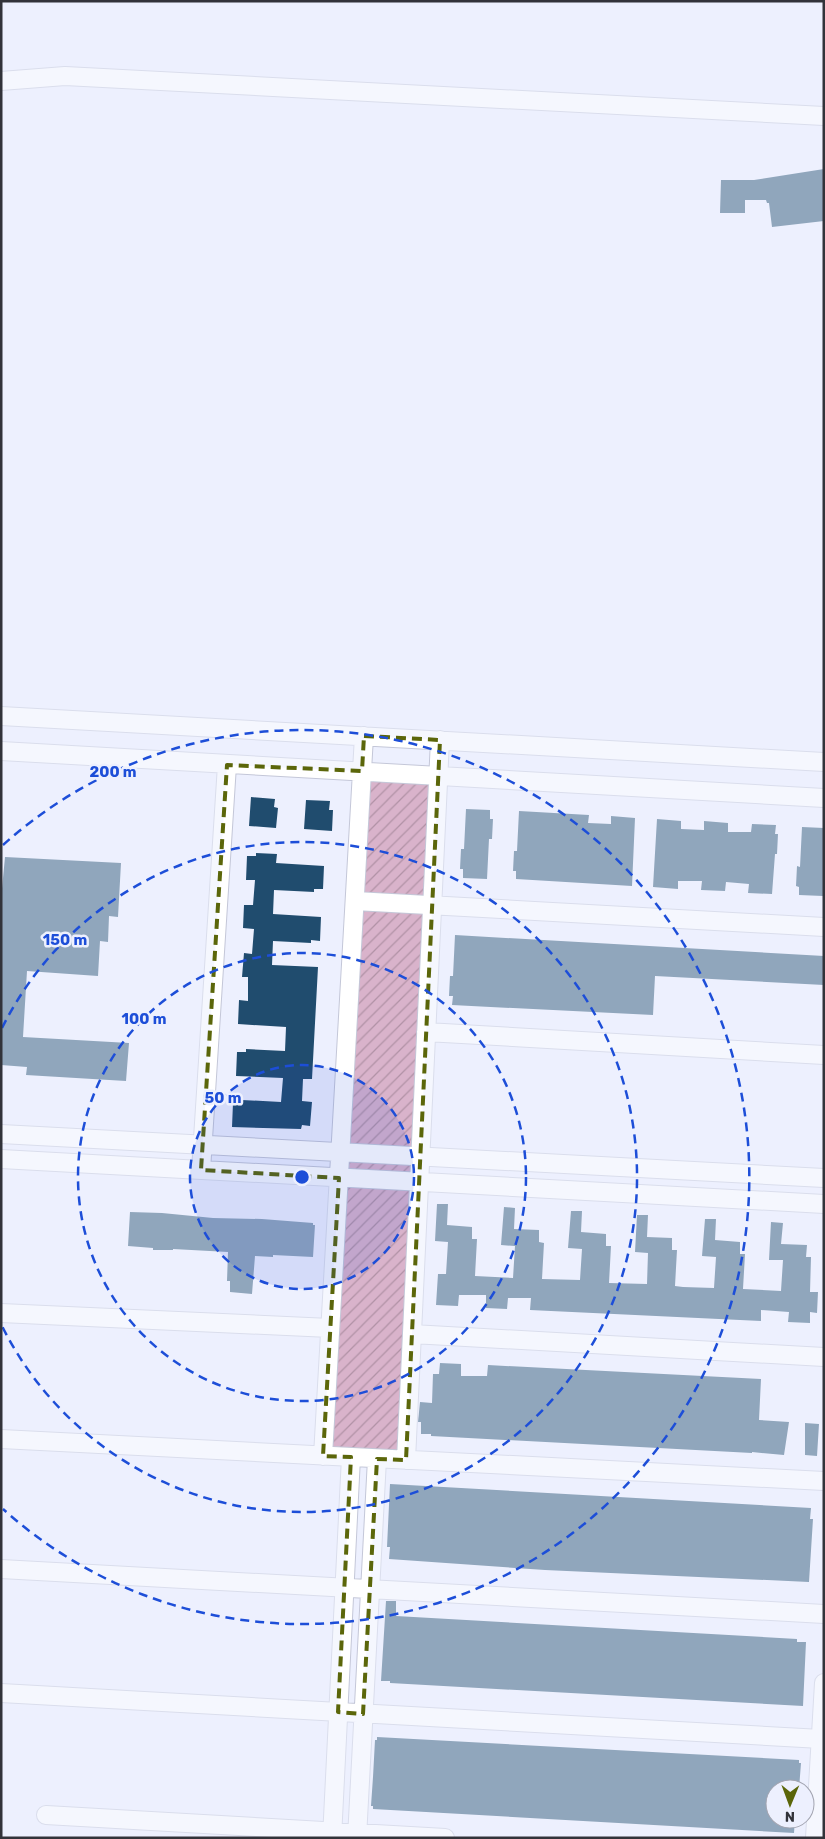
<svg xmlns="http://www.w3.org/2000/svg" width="825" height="1839" viewBox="0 0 825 1839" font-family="Rubik,sans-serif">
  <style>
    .garden { fill: url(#garden-furrows) }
    .building { fill: #204c6e }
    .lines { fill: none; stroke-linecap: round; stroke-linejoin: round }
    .street-casing { stroke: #c4c7d8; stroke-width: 20 }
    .street { stroke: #fff; stroke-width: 18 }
    .marked { fill: none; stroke: #5b660a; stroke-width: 4; stroke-dasharray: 10 6; stroke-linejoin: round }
    .ring { fill: none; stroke: #1d4ed8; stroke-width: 2.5; stroke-dasharray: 9 6 }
    .centre { fill: #1d4ed8; stroke: #edf0fe; stroke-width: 2.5 }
    .ring-label { font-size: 15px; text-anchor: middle; font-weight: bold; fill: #1d4ed8; stroke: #edf0fe; stroke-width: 5; stroke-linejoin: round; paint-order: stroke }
  </style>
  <defs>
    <pattern id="garden-furrows" width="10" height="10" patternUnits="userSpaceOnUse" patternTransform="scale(1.25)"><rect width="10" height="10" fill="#d9b3cb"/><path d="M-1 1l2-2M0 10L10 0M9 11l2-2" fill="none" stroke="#b192a6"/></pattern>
  </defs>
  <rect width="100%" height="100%" fill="#edf0fe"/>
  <!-- garden -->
  <path class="garden" d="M362 771 438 775 406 1460 323 1456Z"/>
  <!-- building -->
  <path class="building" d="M824 169V221L772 227 769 203H767L766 200H745V213H720L721 180H754Z
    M251 797 275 799 274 807 278 808 276 828 249 826Z
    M306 800 330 801 329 810H333L332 831 304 829Z
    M466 809 490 810V819H493L492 839H489L487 879 463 878V869H460L461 849H464Z
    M519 811 589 815 588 823 611 824V816L635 818 632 886 516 879V871H513L514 851H517Z
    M657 819 681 821V829L704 830V821L728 823V832H751L752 824 776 825 775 834H778L777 854H775L772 894 748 893 749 884 726 882 725 891 701 890 702 881H678V889L653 887Z
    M802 827 824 828 823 896 799 895V887L796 886 797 866 800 867Z
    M256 853 277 854 276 863 324 866 323 889H314V892L274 890 273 914 321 917 320 941 311 940V943L273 941 272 965 318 967 312 1079H303L302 1101 312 1102 310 1126 302 1125 301 1129 232 1127 233 1103H242V1100L281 1102 283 1078 236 1076 237 1052H246V1049L285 1051 286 1027 238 1024 239 1000 248 1001V977H242L244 953 252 954 254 929 243 928 244 905H253L255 880H246L247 856H256Z
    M5 857 121 863 118 917 109 916 108 942 100 941 98 976 27 971 23 1037 129 1043 126 1081 26 1075 27 1067 1 1065V899Z
    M455 935 824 956V985L655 976 653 1015 452 1005 453 996H449L450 976H453Z
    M437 1204H448L447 1225 472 1227V1239H477L475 1276 513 1278 515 1246 501 1245 504 1207 515 1208 514 1229 539 1230V1242L544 1243 542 1279 580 1280 582 1249 568 1248 571 1211H582L581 1232 606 1234V1246H611L609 1283 647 1284 648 1253 635 1252 637 1215H648L647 1237 672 1238V1250H677L675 1286 683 1287 714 1288 716 1257 702 1256 705 1219H716L715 1240 740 1242V1254H745L743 1289 781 1291 783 1260H769L771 1222 783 1223 781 1244 807 1245 806 1257H811L810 1292H818L817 1313 810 1312V1323L788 1322 789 1312 761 1310V1321L530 1310 531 1298H508L507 1309 486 1308V1295H459L458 1306 436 1305 438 1274H446L448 1242 435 1241Z
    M130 1212 162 1213 213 1218 262 1219 313 1223V1225H315L313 1257 273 1255V1257L255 1256 252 1294 230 1292V1281H227L228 1252 173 1249V1250H153V1248L128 1246Z
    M440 1363 461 1364V1376H487L488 1365 761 1379 759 1420 789 1422 784 1455 752 1452V1453L431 1436V1434H421V1422H418L420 1402 432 1403 433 1374H439Z
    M805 1423 819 1424 817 1456 805 1455Z
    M390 1484 811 1508 810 1519H813L809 1582 545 1570 389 1559 390 1547H387Z
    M386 1601H396V1616L797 1639V1642H806L803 1706 390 1683V1681H381Z
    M377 1737 799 1760V1763H801L799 1789H775V1819H795L794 1833 373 1809V1806H371L373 1777 375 1740H377Z"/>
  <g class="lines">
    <defs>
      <path id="street" d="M1 81 65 76 824 116
        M1 716 824 762
        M1 751 824 798
        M355 901 824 927
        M426 1032 824 1055
        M1 1134 824 1178
        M1 1159 824 1204
        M201 1170 227 765
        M1 1313 330 1328
        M412 1334 824 1357
        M1 1439 824 1481
        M323 1456 364 736
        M406 1460 440 740
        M1 1569 824 1614
        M1 1693 821 1739
        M46 1815 445 1838
        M332 1838 351 1457
        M357 1838 377 1459
        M815 1838 824 1683"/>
    </defs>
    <!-- street casing -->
    <use href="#street" class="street-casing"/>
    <!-- street -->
    <use href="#street" class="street"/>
  </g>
  <!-- marked area -->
  <path d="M0 0H825V1839H0ZM364 736 440 740 406 1460 377 1459 363 1714 338 1712 351 1457 323 1456 339 1178 201 1170 227 765 362 771Z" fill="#edf0fe" fill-opacity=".55" fill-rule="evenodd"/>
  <path class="marked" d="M364 736 440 740 406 1460 377 1459 363 1714 338 1712 351 1457 323 1456 339 1178 201 1170 227 765 362 771Z"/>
  <!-- distance rings -->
  <circle cx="302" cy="1177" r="112" fill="#1d4ed8" fill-opacity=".12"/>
  <g class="ring">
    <circle cx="302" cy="1177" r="112"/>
    <circle cx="302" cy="1177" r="224"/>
    <path d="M2 1028A335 335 0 1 1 2 1326"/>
    <path d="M3 845A447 447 0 1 1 3 1509"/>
  </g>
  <circle cx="302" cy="1177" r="8" class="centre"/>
  <g class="ring-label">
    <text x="113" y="777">200 m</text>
    <text x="65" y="945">150 m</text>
    <text x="144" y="1024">100 m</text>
    <text x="223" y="1103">50 m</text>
  </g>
  <!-- border -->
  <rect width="825" height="1839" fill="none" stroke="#32333a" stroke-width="5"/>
  <!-- north arrow -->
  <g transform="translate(790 1804) rotate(181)"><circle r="24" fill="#edf0fe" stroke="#a2a4b0"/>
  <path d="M0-4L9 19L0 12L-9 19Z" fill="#5b660a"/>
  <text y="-8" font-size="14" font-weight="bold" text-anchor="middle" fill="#32333a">N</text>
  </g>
</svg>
